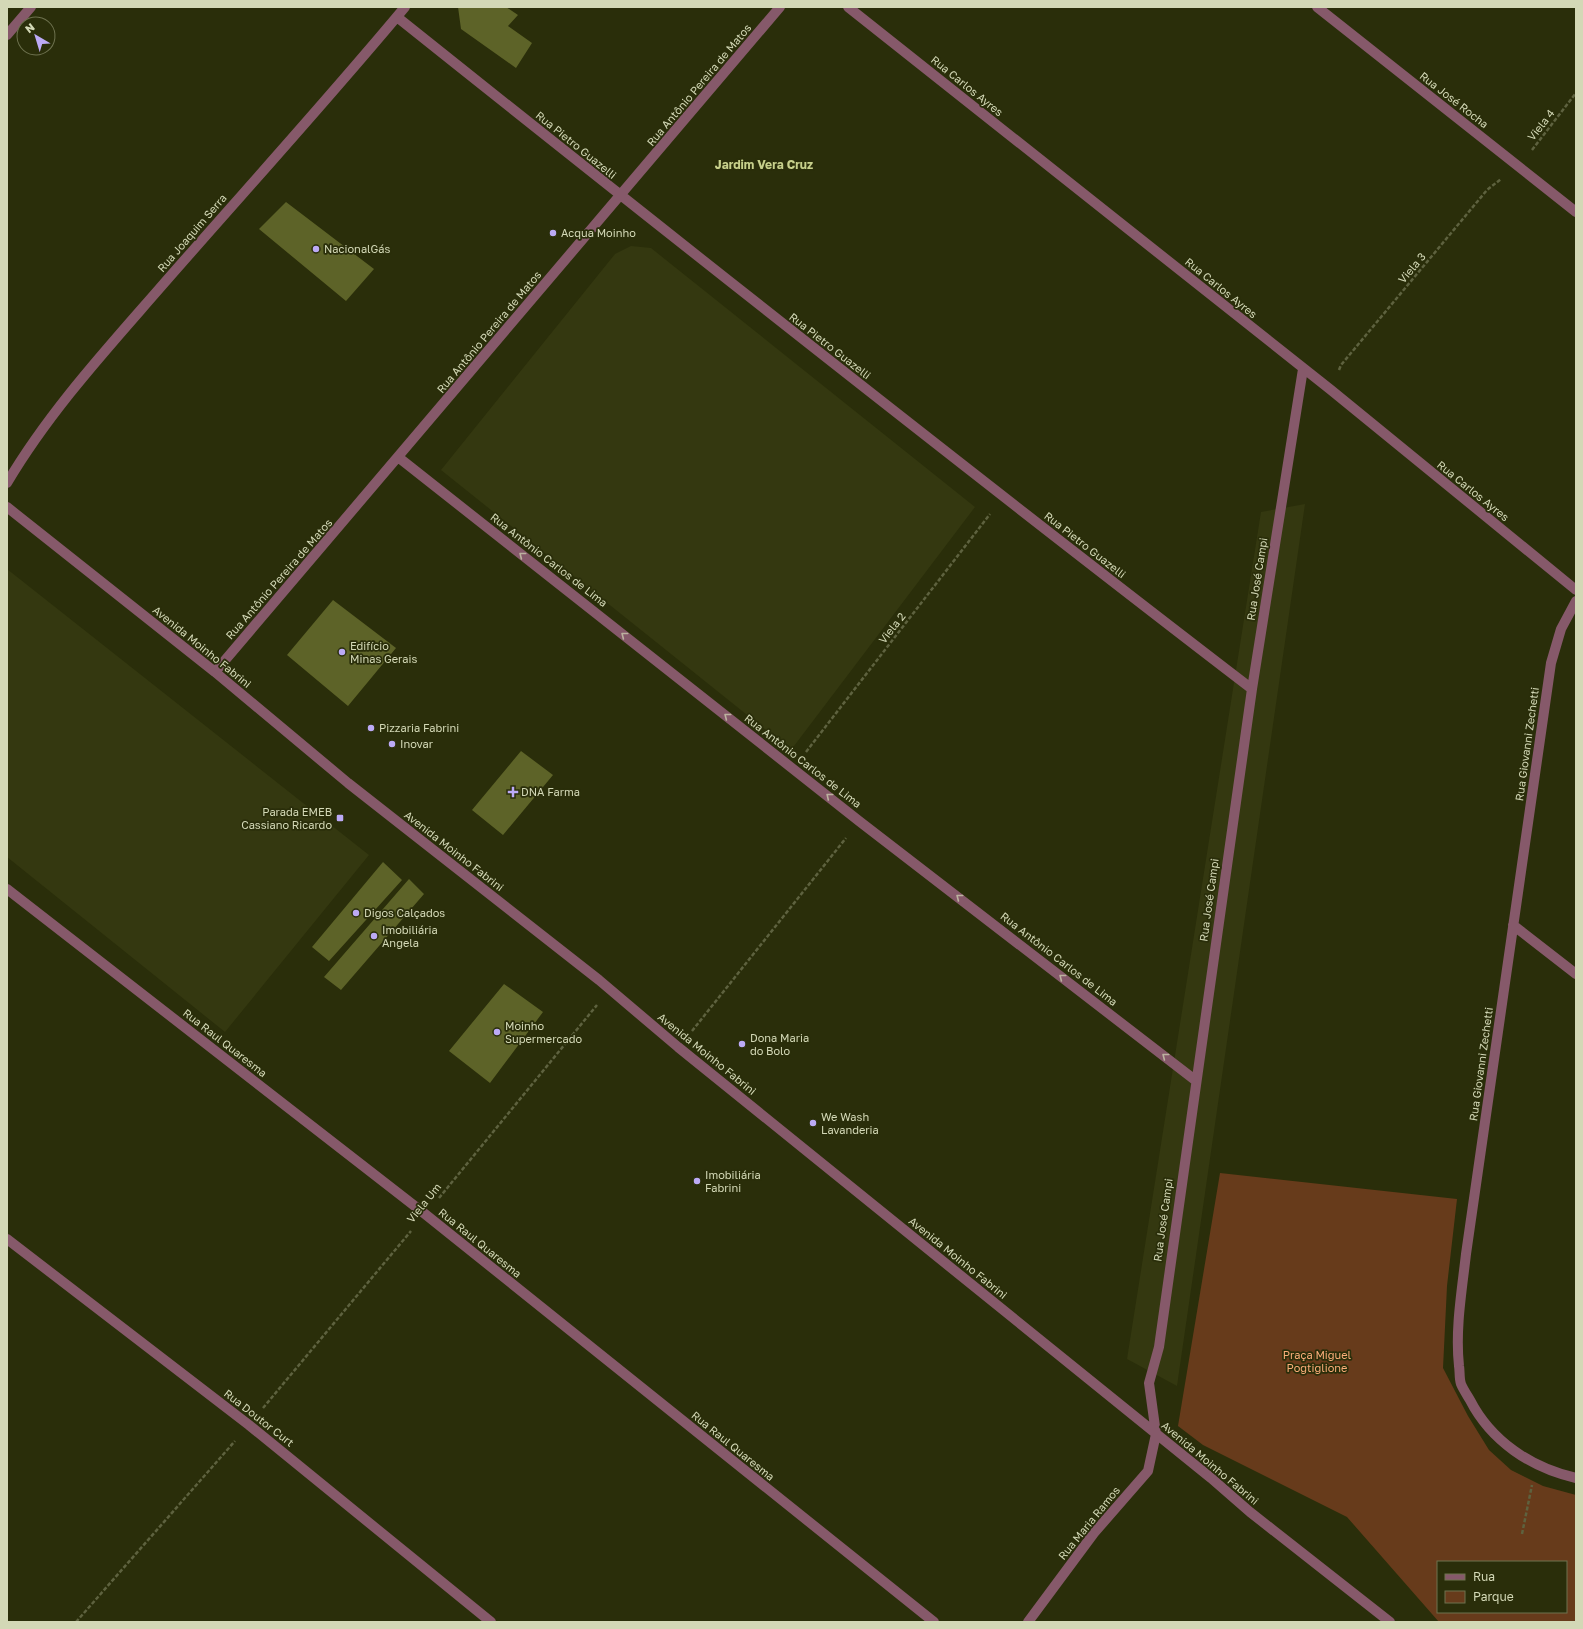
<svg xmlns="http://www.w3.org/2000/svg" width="1583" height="1629" viewBox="0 0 1583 1629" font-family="'Golos Text',sans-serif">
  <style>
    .built { fill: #343810 }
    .green { fill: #673b1b; fill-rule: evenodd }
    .building { fill: #5d6328 }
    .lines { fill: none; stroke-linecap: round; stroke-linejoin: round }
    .path { stroke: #5e623f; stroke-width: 2.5; stroke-dasharray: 4 2; stroke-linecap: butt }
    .minor { stroke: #86596a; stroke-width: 10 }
    .oneway { stroke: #bcb29f }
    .poi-dot { fill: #bcaaf6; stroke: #2a2e0a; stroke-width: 1.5 }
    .labels { text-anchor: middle; stroke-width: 3.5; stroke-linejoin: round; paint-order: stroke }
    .street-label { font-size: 11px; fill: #d3d8b6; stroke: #2a2e0a }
    .poi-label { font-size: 11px; fill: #d3d8b6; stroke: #2a2e0a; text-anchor: start }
    .park-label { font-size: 11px; fill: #faad79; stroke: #2a2e0a }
    .neighbourhood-label { font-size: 12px; font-weight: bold; fill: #c7d08b; stroke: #2a2e0a }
  </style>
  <rect width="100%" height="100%" fill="#2a2e0a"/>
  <!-- built -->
  <path class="built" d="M631 246 651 248 975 507 791 750 441 470 615 254Z
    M1305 504 1177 1386 1127 1359 1261 512Z
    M7 569 369 855 225 1032 7 857Z"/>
  <!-- green -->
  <path class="green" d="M1220 1173 1457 1199 1447 1286 1443 1368 1468 1416 1489 1450 1511 1470 1543 1486 1576 1495V1622H1439L1347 1517 1203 1445 1178 1426ZM1438 1562H1566V1612H1438Z"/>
  <!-- building -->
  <path class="building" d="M458 7H506L518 15 508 26 532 43 516 68 461 29Z
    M286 202 374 269 346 301 259 229Z
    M333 600 396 648 348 706 287 655Z
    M521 751 553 775 503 835 472 810Z
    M383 862 402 880 329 961 312 947Z
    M409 879 424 894 341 990 324 977Z
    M504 984 543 1012 490 1083 449 1051Z"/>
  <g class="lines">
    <!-- path -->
    <path class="path" d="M1532 150 1576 93
      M1339 370 1341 365 1487 190 1501 179
      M806 752 990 514
      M692 1031 846 838
      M439 1198 597 1005
      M263 1408 411 1231
      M1522 1534 1532 1485
      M76 1622 235 1441"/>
    <!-- minor -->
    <path class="minor" d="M848 7 1331 390 1576 590
      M1317 7 1576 212
      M397 17C680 243 964 468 1252 689
      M7 35 31 7
      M398 457 859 821 1195 1080
      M7 483C49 412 105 351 159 289 241 195 325 103 405 7
      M7 507 215 672 348 783 599 980 678 1047 1211 1478 1250 1512 1390 1622
      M1576 601 1561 629 1551 663 1466 1254C1462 1290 1455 1329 1459 1366 1460 1371 1459 1378 1461 1384 1463 1389 1467 1395 1470 1400 1491 1441 1531 1468 1576 1478
      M215 672 780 7
      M7 889 425 1214 934 1622
      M1513 925 1576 974
      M7 1239 249 1425 491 1622
      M1028 1622 1094 1533 1148 1471 1156 1434 1149 1383 1159 1347 1252 689 1303 369"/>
  </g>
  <!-- one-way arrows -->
  <defs><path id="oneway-chevron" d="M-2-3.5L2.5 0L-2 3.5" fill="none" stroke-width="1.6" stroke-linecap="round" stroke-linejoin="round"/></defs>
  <g class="oneway">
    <use href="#oneway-chevron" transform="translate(522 555) rotate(-142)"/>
    <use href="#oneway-chevron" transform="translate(624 635) rotate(-142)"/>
    <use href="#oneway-chevron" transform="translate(727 716) rotate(-142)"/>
    <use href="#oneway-chevron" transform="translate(829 796) rotate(-141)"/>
    <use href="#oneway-chevron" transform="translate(959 897) rotate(-142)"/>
    <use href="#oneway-chevron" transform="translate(1062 977) rotate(-142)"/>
    <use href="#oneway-chevron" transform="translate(1165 1056) rotate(-142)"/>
  </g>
  <!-- markers -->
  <g class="poi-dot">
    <circle cx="553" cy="233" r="4"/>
    <circle cx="316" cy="249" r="4"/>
    <circle cx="342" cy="652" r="4"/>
    <circle cx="371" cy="728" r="4"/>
    <circle cx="392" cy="744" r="4"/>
    <path d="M511 786h4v4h4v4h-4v4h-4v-4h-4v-4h4z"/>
    <rect x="336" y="814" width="8" height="8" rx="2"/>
    <circle cx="356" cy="913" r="4"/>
    <circle cx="374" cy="936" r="4"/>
    <circle cx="497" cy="1032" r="4"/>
    <circle cx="742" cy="1044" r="4"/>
    <circle cx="813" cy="1123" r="4"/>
    <circle cx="697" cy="1181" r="4"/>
  </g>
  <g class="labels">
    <!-- street labels -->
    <g class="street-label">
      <text transform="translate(699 85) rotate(-50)" y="4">Rua Antônio Pereira de Matos</text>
      <text transform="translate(967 86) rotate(39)" y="4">Rua Carlos Ayres</text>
      <text transform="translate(1454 100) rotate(38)" y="4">Rua José Rocha</text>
      <text transform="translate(1541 125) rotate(-52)" y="4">Viela 4</text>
      <text transform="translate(576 145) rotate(39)" y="4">Rua Pietro Guazelli</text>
      <text transform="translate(192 233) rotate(-49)" y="4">Rua Joaquim Serra</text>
      <text transform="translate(1412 268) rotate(-50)" y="4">Viela 3</text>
      <text transform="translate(1221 288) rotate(39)" y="4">Rua Carlos Ayres</text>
      <text transform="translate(489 332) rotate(-50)" y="4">Rua Antônio Pereira de Matos</text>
      <text transform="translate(830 346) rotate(38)" y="4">Rua Pietro Guazelli</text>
      <text transform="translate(1473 491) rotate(39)" y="4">Rua Carlos Ayres</text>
      <text transform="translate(1085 545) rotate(38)" y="4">Rua Pietro Guazelli</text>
      <text transform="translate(549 560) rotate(38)" y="4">Rua Antônio Carlos de Lima</text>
      <text transform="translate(279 579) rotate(-49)" y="4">Rua Antônio Pereira de Matos</text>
      <text transform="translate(1257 579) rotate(-81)" y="4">Rua José Campi</text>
      <text transform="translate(892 628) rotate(-52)" y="4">Viela 2</text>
      <text transform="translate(202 647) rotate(39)" y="4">Avenida Moinho Fabrini</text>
      <text transform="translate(1527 744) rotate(-82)" y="4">Rua Giovanni Zechetti</text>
      <text transform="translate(803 761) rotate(38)" y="4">Rua Antônio Carlos de Lima</text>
      <text transform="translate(454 851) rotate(38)" y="4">Avenida Moinho Fabrini</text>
      <text transform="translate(1209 900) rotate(-82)" y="4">Rua José Campi</text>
      <text transform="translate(1059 959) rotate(38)" y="4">Rua Antônio Carlos de Lima</text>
      <text transform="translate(225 1043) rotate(38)" y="4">Rua Raul Quaresma</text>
      <text transform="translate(707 1054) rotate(39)" y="4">Avenida Moinho Fabrini</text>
      <text transform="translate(1481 1064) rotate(-82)" y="4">Rua Giovanni Zechetti</text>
      <text transform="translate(424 1203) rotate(-51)" y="4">Viela Um</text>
      <text transform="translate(1163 1220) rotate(-82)" y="4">Rua José Campi</text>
      <text transform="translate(480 1243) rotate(39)" y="4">Rua Raul Quaresma</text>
      <text transform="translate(958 1258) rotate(39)" y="4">Avenida Moinho Fabrini</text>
      <text transform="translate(259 1418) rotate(38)" y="4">Rua Doutor Curt</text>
      <text transform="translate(733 1446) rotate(39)" y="4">Rua Raul Quaresma</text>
      <text transform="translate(1210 1463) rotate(40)" y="4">Avenida Moinho Fabrini</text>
      <text transform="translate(1089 1523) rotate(-51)" y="4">Rua Maria Ramos</text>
    </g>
    <!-- poi labels -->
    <g class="poi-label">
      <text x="561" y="237">Acqua Moinho</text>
      <text x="324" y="253">NacionalGás</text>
      <text x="350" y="650">Edifício<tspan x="350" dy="13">Minas Gerais</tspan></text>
      <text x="379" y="732">Pizzaria Fabrini</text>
      <text x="400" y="748">Inovar</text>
      <text x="521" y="796">DNA Farma</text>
      <text x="332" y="816" text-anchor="end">Parada EMEB<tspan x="332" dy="13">Cassiano Ricardo</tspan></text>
      <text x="364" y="917">Digos Calçados</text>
      <text x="382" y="934">Imobiliária<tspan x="382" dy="13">Angela</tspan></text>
      <text x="505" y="1030">Moinho<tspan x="505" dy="13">Supermercado</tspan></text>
      <text x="750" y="1042">Dona Maria<tspan x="750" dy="13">do Bolo</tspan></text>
      <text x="821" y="1121">We Wash<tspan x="821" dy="13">Lavanderia</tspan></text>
      <text x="705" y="1179">Imobiliária<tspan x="705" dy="13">Fabrini</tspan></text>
    </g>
    <!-- park labels -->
    <g class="park-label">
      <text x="1317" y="1359">Praça Miguel<tspan x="1317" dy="13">Pogtiglione</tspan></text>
    </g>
    <!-- neighbourhood labels -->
    <g class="neighbourhood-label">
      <text x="764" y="169">Jardim Vera Cruz</text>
    </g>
  </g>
  <!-- border -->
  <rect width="1583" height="1629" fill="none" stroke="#d3d8b6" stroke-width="16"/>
  <!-- legend -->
  <rect x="1437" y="1561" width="130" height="52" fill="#2a2e0a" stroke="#6e724f"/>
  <rect x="1445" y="1574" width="20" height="6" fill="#86596a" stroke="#6e724f"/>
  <text x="1473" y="1581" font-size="12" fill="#d3d8b6">Rua</text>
  <rect x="1445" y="1591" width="20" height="12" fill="#673b1b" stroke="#6e724f"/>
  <text x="1473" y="1601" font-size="12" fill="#d3d8b6">Parque</text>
  <!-- north arrow -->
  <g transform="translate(36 36) rotate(322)"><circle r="19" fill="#2a2e0a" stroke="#6e724f"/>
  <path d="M0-3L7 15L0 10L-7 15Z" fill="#bcaaf6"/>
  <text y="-6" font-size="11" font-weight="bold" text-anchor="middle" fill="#d3d8b6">N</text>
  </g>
</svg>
